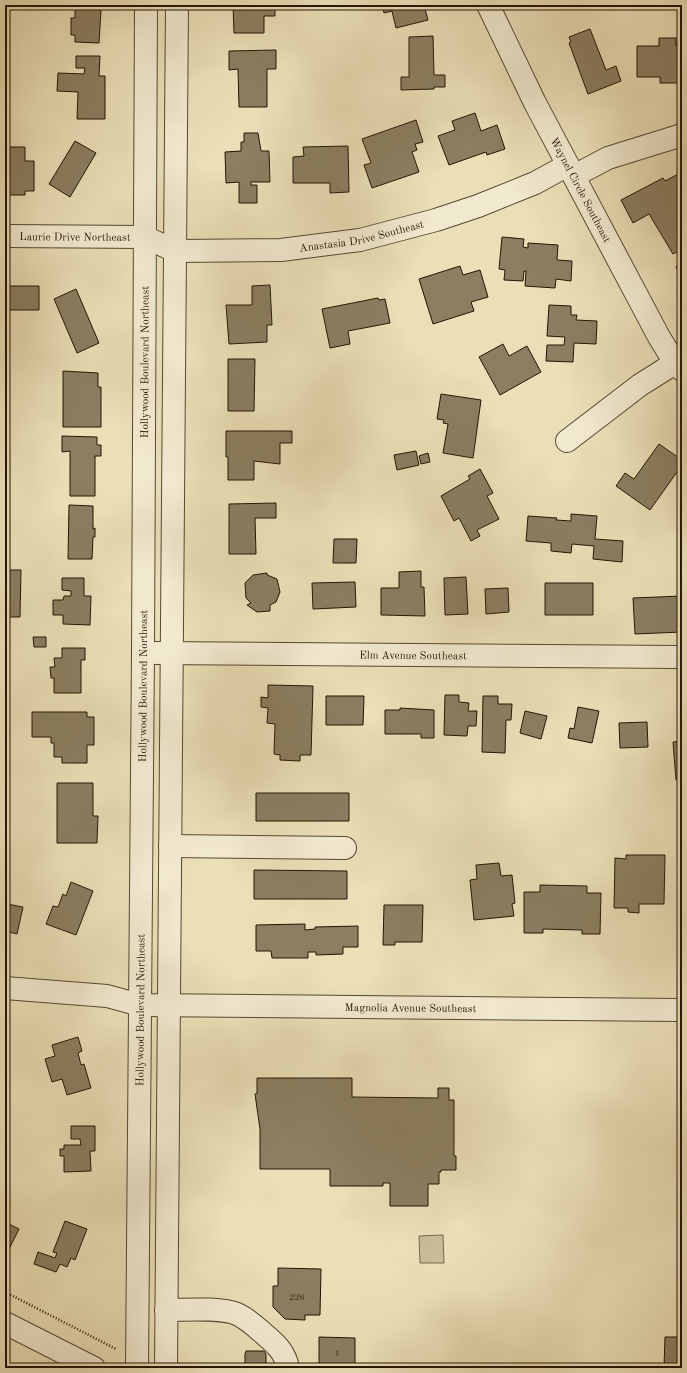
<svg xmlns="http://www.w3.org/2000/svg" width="687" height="1373" viewBox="0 0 687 1373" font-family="'Old Standard TT',serif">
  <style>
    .park { fill: #c9bd99; stroke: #76694e }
    .building { fill: #8b7e61; stroke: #241504 }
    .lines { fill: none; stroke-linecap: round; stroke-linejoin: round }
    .minor-casing { stroke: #564831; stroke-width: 24 }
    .path { stroke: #241504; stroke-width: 2.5; stroke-dasharray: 1 2; stroke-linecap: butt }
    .minor { stroke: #f2ead0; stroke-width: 22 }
    .labels { text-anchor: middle; stroke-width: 3; stroke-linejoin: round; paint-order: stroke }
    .number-label { font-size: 9px; fill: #3e2f1b }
    .street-label { font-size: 11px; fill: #241504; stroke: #f2ead0 }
  </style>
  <rect width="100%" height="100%" fill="#ebdfb7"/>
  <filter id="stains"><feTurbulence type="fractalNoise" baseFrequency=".005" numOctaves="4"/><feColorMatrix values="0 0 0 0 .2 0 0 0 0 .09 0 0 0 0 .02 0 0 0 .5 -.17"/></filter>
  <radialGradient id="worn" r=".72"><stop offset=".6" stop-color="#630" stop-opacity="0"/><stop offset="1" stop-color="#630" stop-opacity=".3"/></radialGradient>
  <!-- park -->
  <path class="park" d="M443 1235 444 1263H420L419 1236Z"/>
  <!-- building -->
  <path class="building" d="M82 5H96V9H101L99 43 75 42V35H71V18H75V9H82Z
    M233 5H275V16H264V33H234Z
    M382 5H424L428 20 396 28 392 11 384 13Z
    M590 29 606 70 616 66 621 81 588 94 569 43 571 42 569 37Z
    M433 36 434 75H445V87H434V89L401 90V77H409V37Z
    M659 38H676V46H682V83H660V77H637V46H659Z
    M276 50V69H267V107H239L238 69 229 70V51Z
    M76 56H100L99 76H105V119H77L78 92 57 91 58 73 84 74 85 68H76Z
    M475 113 481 131 497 125 505 149 487 155 486 152 449 165 438 136 455 130 452 121Z
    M416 120 423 142 415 144 417 150 412 152 419 172 372 188 364 165 371 163 362 139Z
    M244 133H258L261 151H269L270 182H251V185H257V203H239V182L226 183 225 152 241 151V142H244Z
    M75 141 96 153 70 197 49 184Z
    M348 146 349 192 330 193V183H293V157L304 156 303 147Z
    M5 147H25V161H34V191H25V195H5Z
    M682 172V210L681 211 682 249 673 254 649 214 633 223 621 200 663 178 665 181Z
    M502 237 524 239 523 247 528 248V243L558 245 557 260 572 261 571 281 556 279 555 288 525 286 526 271H524L523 281 504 280 505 270 499 269Z
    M682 263V276L676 267Z
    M460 266 463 275 480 270 488 297 471 302 474 311 433 324 419 279Z
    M270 285 272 325H267V342L229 344 226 305H252V286Z
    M5 286H39V310H5Z
    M76 289 99 343 77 353 54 299Z
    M378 298 379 300 385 299 390 323 348 331 350 344 330 348 322 309Z
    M549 305 571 306V315H577L576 320 597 321 596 344 574 343 573 362 546 361 547 345H564L565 337 547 336Z
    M503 344 509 356 527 346 541 372 500 395 479 357Z
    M228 359H255L254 411H228Z
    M63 371 98 373V387H101V427H63Z
    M441 394 481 400 473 458 443 453 448 424 443 423 444 420 437 419Z
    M226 431H292V443H280V464L254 461V480H228V457H226Z
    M62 436 97 437V445H101V456H95V496H70V451L62 452Z
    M659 444 682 460V465L650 510 616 486 625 473 634 479Z
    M416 451 419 465 397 470 394 455Z
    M428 453 430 462 421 464 419 456Z
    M480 469 493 493 487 496 499 519 477 530 480 536 471 541 459 518 454 521 441 496 470 479 468 476Z
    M276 503V518H255L256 554H229V504Z
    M69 505 93 506V529L95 528V537H93L92 559H68Z
    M571 514 597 516 595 539 623 541 622 562 593 559 594 546 572 544 571 553 551 551V543L526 541 528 516 557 518 556 520 571 521Z
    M334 539H357L356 563H333Z
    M5 570H21L20 617H7V623H5Z
    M421 571V587H424L425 616 381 615V588H399V572Z
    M267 573V575L277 579 280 592 276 602 270 605V611L257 612 247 605 251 603 246 598 245 583 253 575Z
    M466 577 468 614 445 615 444 578Z
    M62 578H84V596H91L90 625 63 624V615H53V600H63L64 596H71V591L62 590Z
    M355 582 356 607 313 609 312 583Z
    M545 583H593V615H545Z
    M508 588 509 612 486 614 485 589Z
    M682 596V632L635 634 633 598Z
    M33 637H46V647H34Z
    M62 648H85V660H81V693H54V678H51L50 667H55L54 658H62Z
    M268 685 313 686 311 755H300V761L280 760V755L274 754 275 724 267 723 268 708 261 707V697L268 698Z
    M445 695H459V702L469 703 468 711H477L476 726H468L467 736 444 735Z
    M326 696H364L363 725H326Z
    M483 696H498V704H512L511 720H506L505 753 482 752Z
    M578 707 599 711 592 743 568 738 570 728 574 729Z
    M400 708 434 710V738H421V734H385V710H400Z
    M525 711 547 716 541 739 520 733Z
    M32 712H87V717H94V745H87V763H62V757H54V743H51V737H32Z
    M647 722 648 747 620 748 619 723Z
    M682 741V779L676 780 673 742Z
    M57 783H93V816H98L97 843H57Z
    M256 793H349V821H256Z
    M626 855H665L664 904H639V913L628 912V908H614L615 858 626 859Z
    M499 863 501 876 512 875 515 903 512 904 514 916 474 920 470 880 477 879 476 865Z
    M254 870 347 871V899H254Z
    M71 882 93 891 76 935 46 924 53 906 58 907 63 894 66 896Z
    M540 885 587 886V893H601L600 934H582V930L543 929V933H524V892H540Z
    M5 897 9 898 7 904 23 907 17 934 5 931Z
    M384 905H423L422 942H395V945H383Z
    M680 912H682V950H680Z
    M305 924V930L315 929V927L358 926V947H343V954L316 955V952H308V958H272L271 951H256V925Z
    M5 1037H8L7 1061H5Z
    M78 1037 82 1051 78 1053 81 1065 84 1064 91 1088 67 1095 62 1079 52 1082 45 1059 55 1056 52 1045Z
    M257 1078H352V1097L438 1098V1088H449V1100H454V1156H456V1170H441V1172H439V1184H428V1206H390V1183H383V1186H330V1169H260V1129L255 1094 257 1093Z
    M71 1126H95V1151H90L91 1171 64 1172V1156H60V1149H64V1145H81L80 1139H71Z
    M65 1221 87 1229 75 1260 71 1258 67 1267 60 1264 56 1272 34 1264 38 1252 55 1258 57 1253 53 1252Z
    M5 1222 19 1229 5 1257Z
    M278 1268 321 1269 320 1315H305V1320L285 1319 273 1307V1286H278Z
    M319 1337 355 1338V1368H319Z
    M665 1337H682V1368H664Z
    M246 1351H264L266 1354V1368H245V1354Z"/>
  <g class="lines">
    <defs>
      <g id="minor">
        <path id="s1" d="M488 5 535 103 659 337 675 363 682 370"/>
        <path d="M574 176 608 158 682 135"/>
        <path id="s2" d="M5 236 145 237 175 251 281 250 360 240 436 220 478 206 535 183 568 165"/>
        <path d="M567 441 640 385 675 363"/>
        <path id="s3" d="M156 653 682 657"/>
        <path d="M170 846 345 848"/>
        <path id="s4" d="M5 988 107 996 140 1005 682 1010"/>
        <path d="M166 1310C186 1310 219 1307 237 1314 248 1319 256 1327 264 1334 276 1344 285 1352 288 1368"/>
        <path d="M5 1323 94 1368"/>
        <path id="s5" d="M137 1368 143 653 146 5"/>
        <path d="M166 1368 177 5"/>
      </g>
    </defs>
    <!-- minor casing -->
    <use href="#minor" class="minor-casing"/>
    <!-- path -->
    <path class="path" d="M5 1292 116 1349"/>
    <!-- minor -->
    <use href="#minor" class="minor"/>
  </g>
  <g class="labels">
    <!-- number labels -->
    <g class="number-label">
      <text x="297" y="1300">226</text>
      <text x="337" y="1356">1</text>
    </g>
    <!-- street labels -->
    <g class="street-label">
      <text dy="4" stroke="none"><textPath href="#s1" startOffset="207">Waynel Circle Southeast</textPath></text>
      <text dy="4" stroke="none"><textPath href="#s2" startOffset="361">Anastasia Drive Southeast</textPath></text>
      <text dy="4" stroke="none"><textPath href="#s2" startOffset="70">Laurie Drive Northeast</textPath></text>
      <text dy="4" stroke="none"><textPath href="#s5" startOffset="1006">Hollywood Boulevard Northeast</textPath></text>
      <text dy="4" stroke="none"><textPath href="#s3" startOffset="257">Elm Avenue Southeast</textPath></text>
      <text dy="4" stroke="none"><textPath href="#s5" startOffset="682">Hollywood Boulevard Northeast</textPath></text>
      <text dy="4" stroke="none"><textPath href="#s4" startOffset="407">Magnolia Avenue Southeast</textPath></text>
      <text dy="4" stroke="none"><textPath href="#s5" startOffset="358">Hollywood Boulevard Northeast</textPath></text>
    </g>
  </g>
  <!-- margin -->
  <rect width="687" height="1373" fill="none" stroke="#ebdfb7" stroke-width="20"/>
  <rect x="6" y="6" width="675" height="1361" fill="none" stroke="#241504" stroke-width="2"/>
  <rect x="10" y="10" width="667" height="1353" fill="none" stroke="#241504"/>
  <rect width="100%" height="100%" filter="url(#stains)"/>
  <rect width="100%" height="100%" fill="url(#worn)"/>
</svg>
